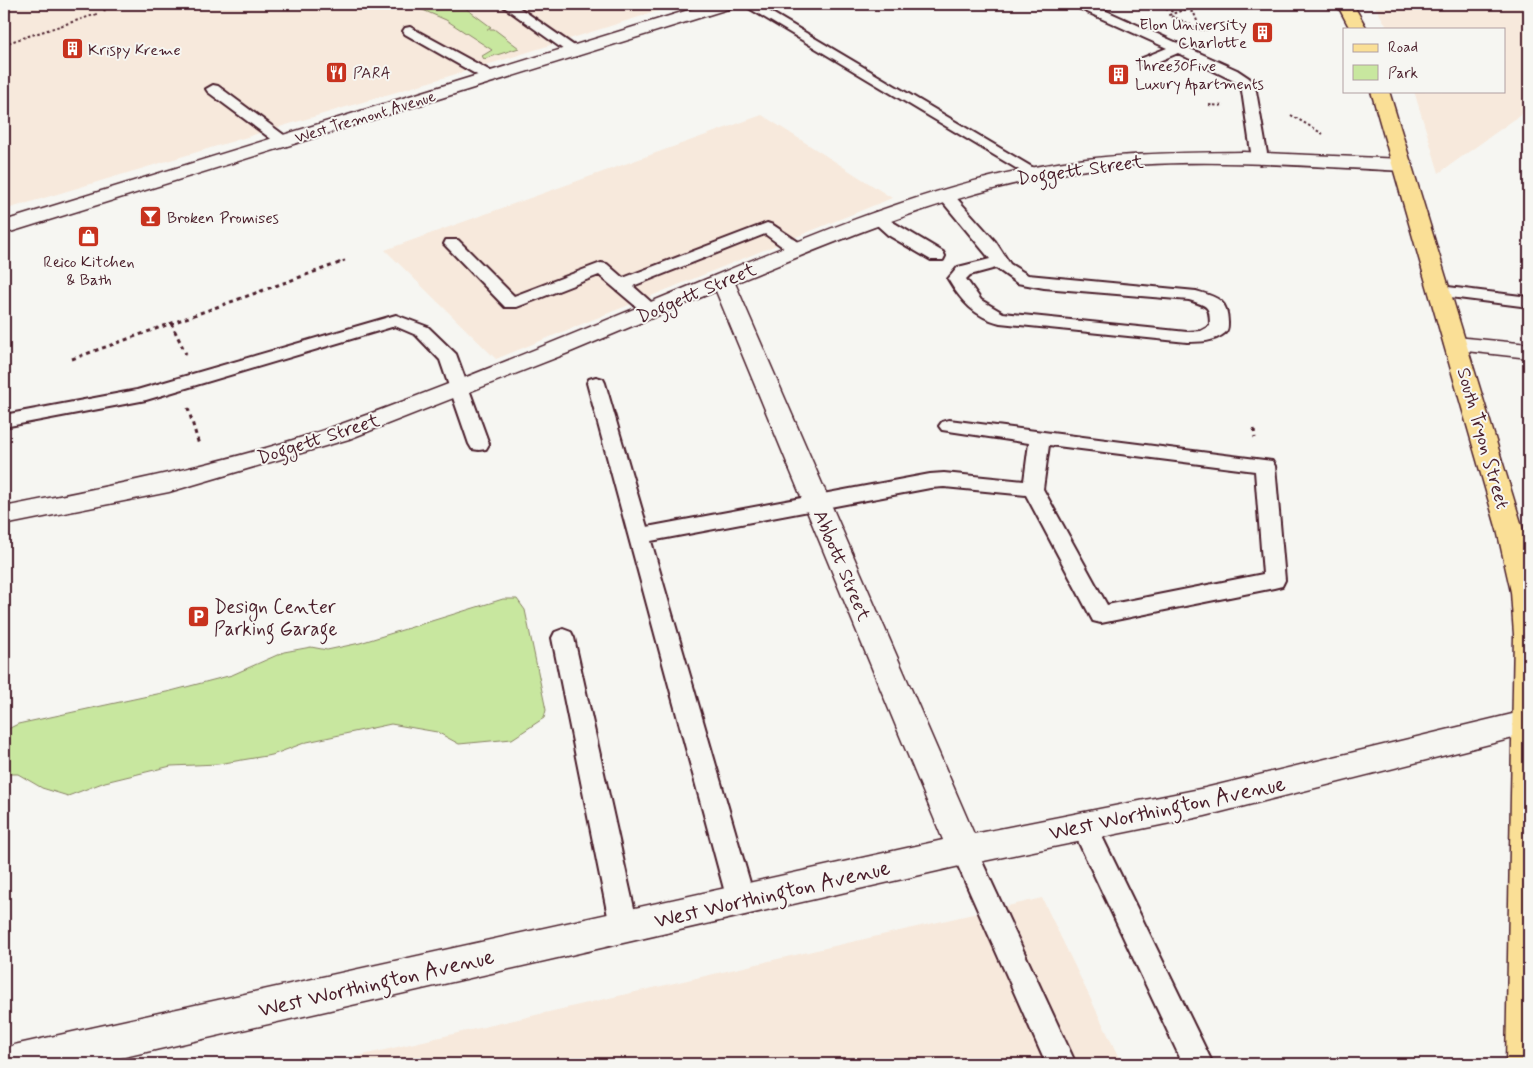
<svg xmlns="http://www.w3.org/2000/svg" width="1533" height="1068" viewBox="0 0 1533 1068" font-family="Mynerve,sans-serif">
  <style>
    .built { fill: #f7e9dc }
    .green { fill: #c8e79f; stroke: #898365 }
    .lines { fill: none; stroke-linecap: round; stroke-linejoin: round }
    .lane-casing { stroke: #4a1f2b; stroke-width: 4 }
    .street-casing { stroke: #4a1f2b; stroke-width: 3 }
    .secondary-casing { stroke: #4a1f2b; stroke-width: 3 }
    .primary-casing { stroke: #4a1f2b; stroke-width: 3 }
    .path-far1 { stroke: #4a1f2b; stroke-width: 2; stroke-dasharray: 2.5 2.5; stroke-linecap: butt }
    .path { stroke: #4a1f2b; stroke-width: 3; stroke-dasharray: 4 4; stroke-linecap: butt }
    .lane { fill: #f6f6f2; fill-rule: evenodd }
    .street { fill: #f6f6f2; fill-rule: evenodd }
    .secondary { fill: #f6f6f2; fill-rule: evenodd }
    .primary { fill: #fadf96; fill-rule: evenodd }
    .labels { text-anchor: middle; stroke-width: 4; stroke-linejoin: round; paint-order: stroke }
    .far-poi-label { font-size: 16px; fill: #4a1f2b; stroke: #f6f6f2; text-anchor: start }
    .far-street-label { font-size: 16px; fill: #4a1f2b; stroke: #f6f6f2 }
    .street-label { font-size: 19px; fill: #4a1f2b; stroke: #f6f6f2 }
    .poi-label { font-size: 19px; fill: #4a1f2b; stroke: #f6f6f2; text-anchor: start }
    .near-street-label { font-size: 22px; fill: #4a1f2b; stroke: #f6f6f2 }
  </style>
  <rect width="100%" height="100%" fill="#f6f6f2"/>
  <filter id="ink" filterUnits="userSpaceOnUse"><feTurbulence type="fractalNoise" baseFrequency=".02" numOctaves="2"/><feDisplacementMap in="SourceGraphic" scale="10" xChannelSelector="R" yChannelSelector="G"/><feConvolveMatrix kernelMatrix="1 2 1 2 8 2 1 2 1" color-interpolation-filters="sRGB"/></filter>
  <g filter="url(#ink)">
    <!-- built -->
    <path class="built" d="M4 4H680L506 59 4 210Z
      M1374 4H1529V109L1439 173 1414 91H1504V29H1388Z
      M762 115 892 198 496 359 385 250Z
      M1042 898 1122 1064H324Z"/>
    <!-- green -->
    <path class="green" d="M409 4H448L464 7 491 27 487 29H494L519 48 484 59 482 56 492 50 446 20Z
      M503 599H517L525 610 546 710 544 718 512 739 459 744 437 732 391 724 307 742 272 755 218 764 171 766 105 782 68 796 42 788 18 774H4V731L18 724 171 691 232 675 284 652 311 647 327 650 360 643Z"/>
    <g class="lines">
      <defs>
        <path id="lane" d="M500 4H514L583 52 576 56 571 55Z
          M742 4H757L1042 173 1039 176H1029Z
          M1075 4H1091L1237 70 1249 78 1256 91 1268 159 1265 162 1260 164 1252 159 1242 91 1238 83 1178 53 1150 65H1140L1138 62 1140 59 1167 48 1076 7Z
          M410 27 496 74 498 77 496 80H486L405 34 403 31 405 28Z
          M213 85 218 86 288 138 291 141 288 144H278L208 92 206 89Z
          M945 190 951 192 995 241 1010 264 1028 275 1196 291C1216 297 1228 299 1228 323 1228 327 1228 330 1225 333 1214 342 1200 342 1187 342L1000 323C975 317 961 301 948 279L958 267 990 259 937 195ZM996 268 1017 283 1044 288 1189 300C1208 306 1210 306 1210 326L1201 331 1187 332 1003 313 981 300 966 279 970 275Z
          M876 212 943 252 945 256 943 260H931L888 235 868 217Z
          M767 223 773 225 803 245 805 249 803 253H791L765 234 633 286 660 310 657 314H645L599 275 517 307H505L444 244 446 240H458L514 296 601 263 607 264 623 278Z
          M1440 286 1529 297V307L1434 295 1431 291 1434 287Z
          M396 315 428 327 456 354 489 444 486 449 479 450 472 449 469 444 440 360 416 335 395 326 146 400 4 427V415L137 390Z
          M596 377 603 379 605 383 647 527 930 474 944 473 1024 481 1029 443 942 430 939 426 942 422 949 420 1272 461 1275 466 1285 580 1282 586 1274 588 1101 623 1093 621 1026 495 944 487 930 488 651 541 755 900 751 908 741 912 731 908 727 900 587 383 589 379ZM1049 445 1255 471 1263 574 1107 605 1043 489Z
          M563 629 571 632 574 638 638 926 634 935 624 938 614 935 610 926 552 638 555 632Z
          M1084 815 1093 818 1213 1064H1183L1071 826 1075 818Z
          M964 839 973 842 1076 1064H1046L951 850 955 842Z"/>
        <path id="street" d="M1243 152 1403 159 1410 161 1413 165 1410 169 1403 171C1296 166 1185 155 1079 171 957 190 848 236 735 283L974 834 1205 788 1529 710V734L1205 816 964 865 94 1064H4V1050L14 1045 943 840 716 291 568 353 349 439 169 492 4 525V507C114 485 226 464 333 427 460 382 585 329 709 278 815 234 921 189 1035 167 1104 153 1173 153 1243 152Z
          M1456 337 1529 344V358L1448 349 1444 344 1448 339Z"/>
        <path id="secondary" d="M708 4H733L731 8 4 234V221Z"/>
        <path id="primary" d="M1337 4H1353L1367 29H1350Z
          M1371 91H1389L1529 549V1064H1506L1514 635 1511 592 1497 530Z"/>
      </defs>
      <!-- lane casing -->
      <use href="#lane" class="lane-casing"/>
      <!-- street casing -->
      <use href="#street" class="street-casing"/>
      <!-- secondary casing -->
      <use href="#secondary" class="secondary-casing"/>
      <!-- primary casing -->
      <use href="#primary" class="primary-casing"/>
      <!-- path-far1 -->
      <path class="path-far1" d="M95 4 106 11
        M118 4 122 6
        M1161 7 1176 13
        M1186 9 1194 13 1200 29 1169 15Z
        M1201 30H1210
        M4 44 97 14
        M1209 105 1224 106
        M1291 115 1323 134
        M338 263 346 260"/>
      <!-- path -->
      <path class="path" d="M171 323 186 354
        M72 359 342 262
        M188 408 199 445
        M1254 429 1255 438"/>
      <!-- lane -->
      <use href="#lane" class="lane"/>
      <!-- street -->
      <use href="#street" class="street"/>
      <!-- secondary -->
      <use href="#secondary" class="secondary"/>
      <!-- primary -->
      <use href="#primary" class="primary"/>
    </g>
  </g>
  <!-- icons -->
  <defs>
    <symbol id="building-square" viewBox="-11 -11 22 22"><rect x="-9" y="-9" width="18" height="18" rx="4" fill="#c8321e" stroke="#f6f6f2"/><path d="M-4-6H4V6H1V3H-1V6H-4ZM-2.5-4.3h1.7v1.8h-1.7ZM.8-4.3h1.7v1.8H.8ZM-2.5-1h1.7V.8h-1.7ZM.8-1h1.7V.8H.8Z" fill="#fff"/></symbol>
    <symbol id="restaurant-square" viewBox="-11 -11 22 22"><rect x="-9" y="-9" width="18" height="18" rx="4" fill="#c8321e" stroke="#f6f6f2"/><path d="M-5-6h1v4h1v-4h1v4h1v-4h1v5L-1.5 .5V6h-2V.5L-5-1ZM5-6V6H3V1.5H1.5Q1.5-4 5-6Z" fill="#fff"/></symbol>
    <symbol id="bar-square" viewBox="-11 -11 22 22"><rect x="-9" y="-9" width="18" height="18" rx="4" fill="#c8321e" stroke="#f6f6f2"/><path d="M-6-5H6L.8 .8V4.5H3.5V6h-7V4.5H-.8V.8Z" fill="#fff"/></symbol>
    <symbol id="shop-square" viewBox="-11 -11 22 22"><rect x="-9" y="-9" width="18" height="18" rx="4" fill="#c8321e" stroke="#f6f6f2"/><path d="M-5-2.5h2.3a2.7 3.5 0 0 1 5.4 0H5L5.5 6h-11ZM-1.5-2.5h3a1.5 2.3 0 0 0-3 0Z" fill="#fff"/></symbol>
    <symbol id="parking-square" viewBox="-11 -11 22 22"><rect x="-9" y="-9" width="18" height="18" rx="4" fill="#c8321e" stroke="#f6f6f2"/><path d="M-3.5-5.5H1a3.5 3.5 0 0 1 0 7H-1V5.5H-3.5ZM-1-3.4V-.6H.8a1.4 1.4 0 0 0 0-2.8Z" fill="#fff"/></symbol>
  </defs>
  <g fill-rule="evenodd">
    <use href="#building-square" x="1250" y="20" width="25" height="25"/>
    <use href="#building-square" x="60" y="36" width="25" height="25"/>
    <use href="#restaurant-square" x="324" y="60" width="25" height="25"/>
    <use href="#building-square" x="1106" y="62" width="25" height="25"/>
    <use href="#bar-square" x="138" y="204" width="25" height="25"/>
    <use href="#shop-square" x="76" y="224" width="25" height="25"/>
    <use href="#parking-square" x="186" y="604" width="25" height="25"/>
  </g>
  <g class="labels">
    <!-- far-poi labels -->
    <g class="far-poi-label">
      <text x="1247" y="30" text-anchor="end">Elon University<tspan x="1247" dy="18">Charlotte</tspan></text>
      <text x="88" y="55">Krispy Kreme</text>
      <text x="1135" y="71">Three30Five<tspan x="1135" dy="18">Luxury Apartments</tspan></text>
      <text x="353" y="78">PARA</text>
      <text x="167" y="223">Broken Promises</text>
      <text x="89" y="267" text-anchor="middle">Reico Kitchen<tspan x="89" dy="18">&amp; Bath</tspan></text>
    </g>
    <!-- far-street labels -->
    <g class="far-street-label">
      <text transform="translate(365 116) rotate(-17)" y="6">West Tremont Avenue</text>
    </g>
    <!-- street labels -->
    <g class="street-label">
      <text transform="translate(1080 169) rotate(-8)" y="7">Doggett Street</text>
      <text transform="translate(696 292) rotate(-23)" y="7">Doggett Street</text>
      <text transform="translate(318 438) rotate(-18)" y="7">Doggett Street</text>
      <text transform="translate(1484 438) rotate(74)" y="7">South Tryon Street</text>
      <text transform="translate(843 565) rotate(67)" y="7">Abbott Street</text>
    </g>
    <!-- poi labels -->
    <g class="poi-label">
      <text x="214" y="613">Design Center<tspan x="214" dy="22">Parking Garage</tspan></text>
    </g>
    <!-- near-street labels -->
    <g class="near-street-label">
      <text transform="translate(1167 807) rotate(-12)" y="8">West Worthington Avenue</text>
      <text transform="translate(772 893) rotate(-13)" y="8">West Worthington Avenue</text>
      <text transform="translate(376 982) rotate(-13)" y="8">West Worthington Avenue</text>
    </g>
  </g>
  <!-- margin -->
  <rect width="1533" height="1068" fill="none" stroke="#f6f6f2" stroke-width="20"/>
  <rect x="10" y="10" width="1513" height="1048" fill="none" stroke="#4a1f2b" stroke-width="2" filter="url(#ink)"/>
  <!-- legend -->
  <rect x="1343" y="28" width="162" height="65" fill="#f6f6f2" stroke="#b1a0a2"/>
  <rect x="1353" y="44" width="25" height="8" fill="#fadf96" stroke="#b1a0a2"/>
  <text x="1388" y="52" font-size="15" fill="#4a1f2b">Road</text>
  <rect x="1353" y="65" width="25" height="15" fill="#c8e79f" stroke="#b1a0a2"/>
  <text x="1388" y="78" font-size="15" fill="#4a1f2b">Park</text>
</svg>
